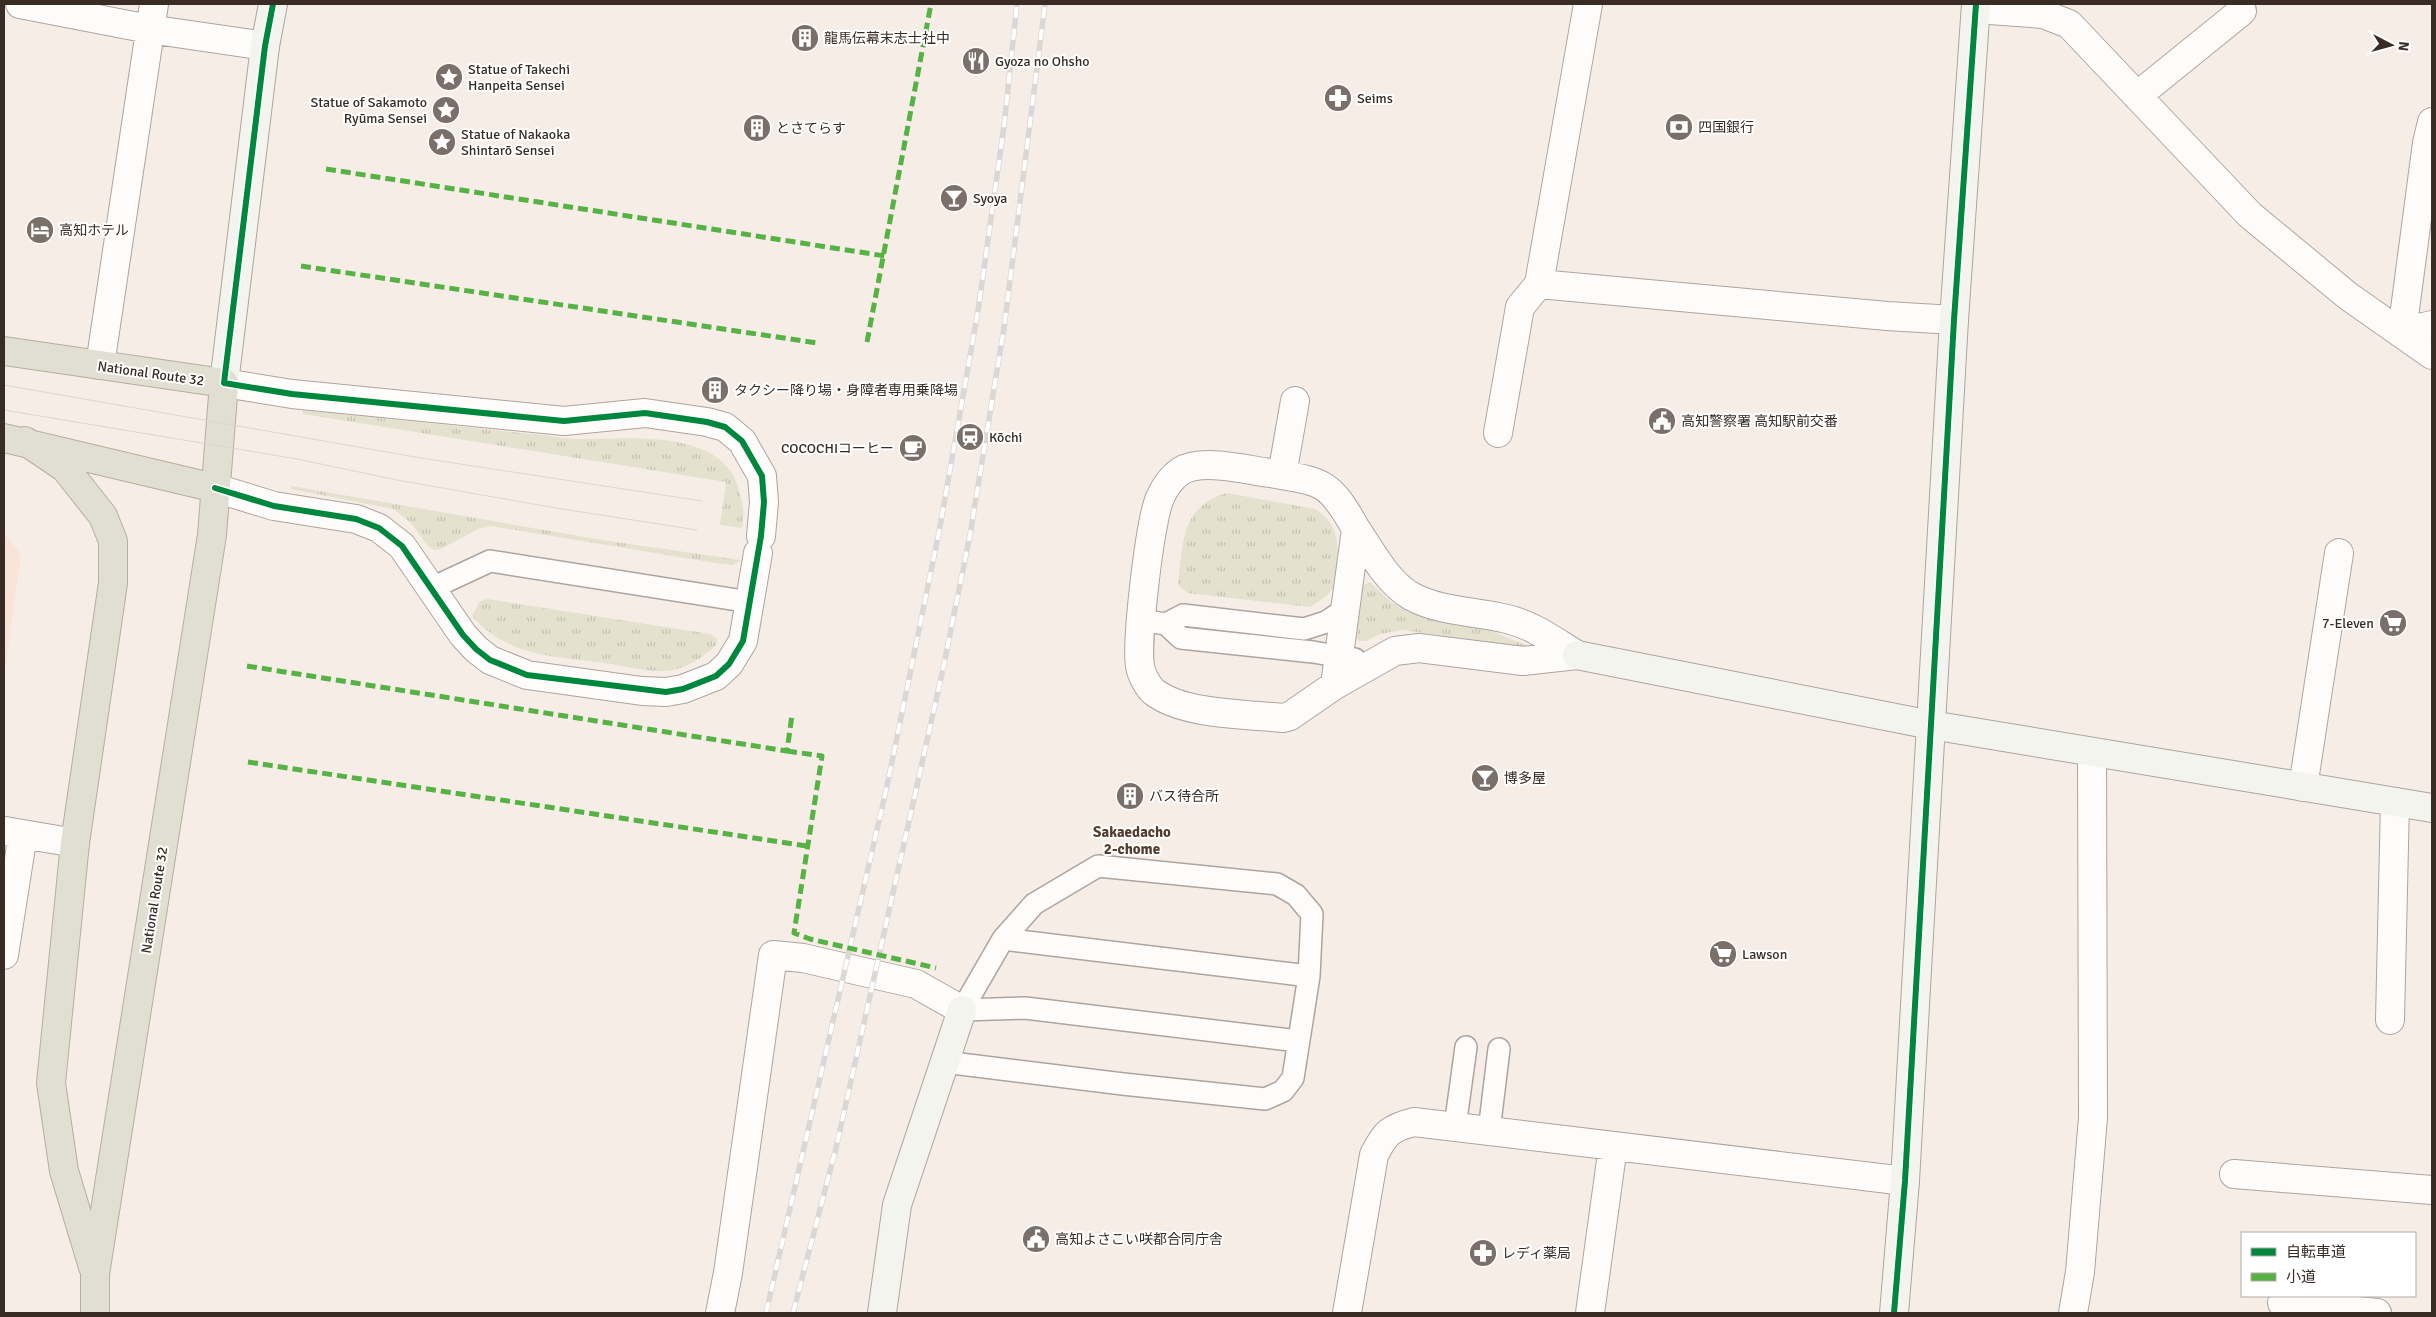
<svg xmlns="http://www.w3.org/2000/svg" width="2436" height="1317" viewBox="0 0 2436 1317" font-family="Signika,'Noto Sans JP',sans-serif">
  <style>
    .built { fill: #f9e4d7 }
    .grass { fill: url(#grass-tufts) }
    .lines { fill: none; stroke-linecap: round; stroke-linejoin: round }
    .lane-casing { stroke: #ada49e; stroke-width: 24 }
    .street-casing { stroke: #ada49e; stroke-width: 30 }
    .secondary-casing { stroke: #ada49e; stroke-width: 30 }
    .highway-casing { stroke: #b4af9e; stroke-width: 30 }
    .lane { stroke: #fefcfb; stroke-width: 21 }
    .street { stroke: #fefcfb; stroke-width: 28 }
    .secondary { stroke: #f4f4ef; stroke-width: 28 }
    .highway { stroke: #e0dfd1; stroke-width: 28 }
    .tram { stroke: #dad7d4; stroke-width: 1 }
    .rail-casing { stroke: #dad7d4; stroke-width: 5.5 }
    .rail { stroke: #fff; stroke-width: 4; stroke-dasharray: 11; stroke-linecap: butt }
    .quiet { stroke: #56b245; stroke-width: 5; stroke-dasharray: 10 5; stroke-linecap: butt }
    .cycleway-casing { stroke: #fff; stroke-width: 9 }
    .cycleway { stroke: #00873e; stroke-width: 6 }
    .labels { text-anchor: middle; stroke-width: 4; stroke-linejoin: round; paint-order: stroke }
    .poi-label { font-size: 14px; fill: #382c25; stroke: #fff; text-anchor: start }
    .street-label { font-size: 14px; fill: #382c25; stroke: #fff }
    .neighbourhood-label { font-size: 15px; font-weight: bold; fill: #543d2d; stroke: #fff }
  </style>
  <defs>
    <pattern id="grass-tufts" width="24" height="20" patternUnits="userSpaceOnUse" patternTransform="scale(1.25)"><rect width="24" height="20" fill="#e4e1cf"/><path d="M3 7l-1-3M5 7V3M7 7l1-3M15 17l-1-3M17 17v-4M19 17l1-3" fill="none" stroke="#c4c1b2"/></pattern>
  </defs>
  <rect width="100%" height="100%" fill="#f7ede7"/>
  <!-- built -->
  <path class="built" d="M4 532 21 555 4 677Z"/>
  <!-- grass -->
  <path class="grass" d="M303 410 541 435C553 436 566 439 579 439 630 439 727 427 740 494 743 507 745 515 742 528L720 525 726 482 303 414Z
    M291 486 608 541 741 560 733 565 722 564 491 526 478 529 441 549 434 550 428 546 410 522 393 509 291 489Z
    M1227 493 1315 509C1337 522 1339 541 1337 565 1337 571 1337 579 1335 584 1332 594 1318 602 1310 607L1188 593 1178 585C1183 545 1180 506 1227 493Z
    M1370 582 1391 602 1410 613 1486 629 1530 647V649L1403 630 1380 634 1366 641H1359L1356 637 1362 586Z
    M487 599 710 634 717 639 716 645C701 659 683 671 662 671 643 671 623 666 605 663 554 656 508 657 472 616L480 601Z"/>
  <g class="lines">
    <defs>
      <path id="lane" d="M432 588 490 561 750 602
        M1153 622 1166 624 1183 615 1304 629 1326 622 1344 610
        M1166 624 1181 638 1313 652 1355 659
        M1003 939 1309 976
        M962 1010 1025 1008 1298 1041
        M944 1062 1123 1084 1265 1099 1283 1091 1293 1078 1309 976 1312 914 1296 895 1277 884 1098 866 1034 904 1003 939 962 1010
        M1455 1127 1466 1047
        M1489 1131 1499 1049"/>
      <path id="street" d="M20 4 149 29 265 46
        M1588 4 1539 284 1887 316 1954 320
        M1976 9 2043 14 2069 24 2250 215 2348 296 2432 355
        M2137 96 2242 11
        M2402 332 2427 143 2432 122
        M2402 332 2432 325
        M100 365 154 4
        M224 383 292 394 564 421 645 413 707 422 725 427 742 441 762 476 764 502 761 536
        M1498 433 1520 307 1539 284
        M1282 475 1295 401
        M215 488 274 506 356 519 379 528 402 546 463 635 476 649 490 660 527 675 642 691 666 692 683 689 716 676 729 664 743 641 758 553
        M1335 685 1356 529C1329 480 1322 482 1270 473 1247 470 1202 458 1181 471 1172 477 1164 488 1160 498 1150 519 1136 642 1140 666 1141 674 1148 687 1154 692 1184 715 1246 714 1283 718L1290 716 1335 685 1395 651 1419 648 1523 661 1577 655C1554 641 1533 625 1507 619 1475 611 1440 612 1411 596 1387 582 1371 551 1356 529
        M2303 787 2339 553
        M5 831 75 843
        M4 955 23 834
        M2390 1020 2395 802
        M2234 1174 2432 1190
        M2282 1303 2377 1313
        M720 1313 728 1273 773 955 803 958 916 984 962 1010
        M1347 1313 1374 1155C1385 1133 1390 1128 1414 1122L1905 1181
        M1590 1313 1613 1146
        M2073 1313 2080 1272 2093 1118 2092 753"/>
      <path id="secondary" d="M224 383 265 46 273 4
        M1577 655 1931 725 2432 808
        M882 1313 897 1205 962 1010
        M1894 1313 1905 1181 1954 320 1976 4"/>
      <path id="highway" d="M4 351 224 383 212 535 95 1274V1313
        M4 438 215 488
        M25 441 65 468 103 516 113 541V583L75 843 51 1083 64 1171 93 1267"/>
    </defs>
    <!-- lane casing -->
    <use href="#lane" class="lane-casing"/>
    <!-- street casing -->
    <use href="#street" class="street-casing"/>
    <!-- secondary casing -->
    <use href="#secondary" class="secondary-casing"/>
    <!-- highway casing -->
    <use href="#highway" class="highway-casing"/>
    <!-- lane -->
    <use href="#lane" class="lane"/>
    <!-- street -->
    <use href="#street" class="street"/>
    <!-- secondary -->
    <use href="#secondary" class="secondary"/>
    <!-- highway -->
    <use href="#highway" class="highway"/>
    <!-- tram -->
    <path class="tram" d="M4 385 421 458 702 501
      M4 410 297 459 397 480 556 508 697 530"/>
    <defs>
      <path id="rail" d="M766 1313 887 786 939 532 978 311 1004 126 1017 4
        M793 1313 836 1148 943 669 970 535 1004 328 1045 4"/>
    </defs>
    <!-- rail casing -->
    <use href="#rail" class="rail-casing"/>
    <!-- rail -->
    <use href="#rail" class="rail"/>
    <!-- quiet -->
    <path class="quiet" d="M326 169 885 256
      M301 266 817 343
      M867 342 931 4
      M247 666 787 751 792 715
      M787 751 822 756 794 933 810 939 936 968
      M248 762 807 846"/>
    <defs>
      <path id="cycleway" d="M215 488 274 506 356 519 379 528 402 546 463 635 476 649 490 660 527 675 666 692 683 689 716 676 729 664 743 641 761 536 764 502 762 476 742 441 725 427 707 422 645 413 564 421 292 394 224 383 265 46 273 4
        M1894 1313 1905 1181 1954 320 1976 4"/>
    </defs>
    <!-- cycleway casing -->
    <use href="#cycleway" class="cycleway-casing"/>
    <!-- cycleway -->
    <use href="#cycleway" class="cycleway"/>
  </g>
  <!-- icons -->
  <defs>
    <symbol id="building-disc" viewBox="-11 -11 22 22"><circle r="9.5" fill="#7b7069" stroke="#fff"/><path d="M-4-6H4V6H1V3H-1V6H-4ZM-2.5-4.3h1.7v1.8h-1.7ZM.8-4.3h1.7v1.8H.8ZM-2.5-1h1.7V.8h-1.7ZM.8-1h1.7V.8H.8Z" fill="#fff"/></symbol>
    <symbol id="restaurant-disc" viewBox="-11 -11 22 22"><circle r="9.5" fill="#7b7069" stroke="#fff"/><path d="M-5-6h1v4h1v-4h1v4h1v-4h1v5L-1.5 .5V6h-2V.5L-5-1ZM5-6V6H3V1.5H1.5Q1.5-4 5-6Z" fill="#fff"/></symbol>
    <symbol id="sight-disc" viewBox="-11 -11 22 22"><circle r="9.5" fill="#7b7069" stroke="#fff"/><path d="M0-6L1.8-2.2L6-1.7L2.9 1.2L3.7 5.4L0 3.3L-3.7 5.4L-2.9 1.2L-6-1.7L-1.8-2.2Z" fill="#fff"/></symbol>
    <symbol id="pharmacy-disc" viewBox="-11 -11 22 22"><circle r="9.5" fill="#7b7069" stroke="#fff"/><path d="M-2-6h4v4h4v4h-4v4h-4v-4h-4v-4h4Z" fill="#fff"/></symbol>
    <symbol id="bank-disc" viewBox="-11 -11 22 22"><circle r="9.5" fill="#7b7069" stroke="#fff"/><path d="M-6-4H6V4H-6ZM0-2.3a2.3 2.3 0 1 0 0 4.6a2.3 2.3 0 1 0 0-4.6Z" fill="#fff"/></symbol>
    <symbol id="bar-disc" viewBox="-11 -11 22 22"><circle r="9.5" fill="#7b7069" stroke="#fff"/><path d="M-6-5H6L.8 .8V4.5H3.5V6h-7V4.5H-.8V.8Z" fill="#fff"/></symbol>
    <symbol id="hotel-disc" viewBox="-11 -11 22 22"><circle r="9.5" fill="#7b7069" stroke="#fff"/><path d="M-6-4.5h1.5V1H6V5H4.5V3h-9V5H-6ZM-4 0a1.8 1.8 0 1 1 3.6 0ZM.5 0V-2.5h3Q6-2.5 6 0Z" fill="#fff"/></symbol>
    <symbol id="civic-disc" viewBox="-11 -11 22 22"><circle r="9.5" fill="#7b7069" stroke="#fff"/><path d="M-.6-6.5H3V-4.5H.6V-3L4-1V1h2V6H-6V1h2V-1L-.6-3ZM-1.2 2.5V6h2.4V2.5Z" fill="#fff"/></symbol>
    <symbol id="station-disc" viewBox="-11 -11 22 22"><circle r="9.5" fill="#7b7069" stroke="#fff"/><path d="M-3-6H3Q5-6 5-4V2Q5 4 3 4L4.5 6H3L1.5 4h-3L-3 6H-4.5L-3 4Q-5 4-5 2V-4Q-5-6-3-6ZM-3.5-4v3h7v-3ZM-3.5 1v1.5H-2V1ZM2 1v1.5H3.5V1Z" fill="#fff"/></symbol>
    <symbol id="cafe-disc" viewBox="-11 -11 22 22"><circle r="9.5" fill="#7b7069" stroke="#fff"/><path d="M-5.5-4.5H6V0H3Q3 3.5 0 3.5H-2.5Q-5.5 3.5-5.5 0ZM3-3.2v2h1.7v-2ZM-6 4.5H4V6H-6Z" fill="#fff"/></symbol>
    <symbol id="supermarket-disc" viewBox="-11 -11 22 22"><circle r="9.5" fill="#7b7069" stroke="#fff"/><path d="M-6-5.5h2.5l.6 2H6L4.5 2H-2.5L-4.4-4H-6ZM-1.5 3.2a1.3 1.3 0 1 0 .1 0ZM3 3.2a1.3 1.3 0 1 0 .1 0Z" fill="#fff"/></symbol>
  </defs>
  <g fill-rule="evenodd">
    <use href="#building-disc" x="789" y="22" width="32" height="32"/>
    <use href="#restaurant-disc" x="960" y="45" width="32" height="32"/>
    <use href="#sight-disc" x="433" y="61" width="32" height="32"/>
    <use href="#pharmacy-disc" x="1322" y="82" width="32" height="32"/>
    <use href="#sight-disc" x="430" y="94" width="32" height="32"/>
    <use href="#bank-disc" x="1663" y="111" width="32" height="32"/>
    <use href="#building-disc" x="741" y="112" width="32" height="32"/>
    <use href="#sight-disc" x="426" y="126" width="32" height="32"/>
    <use href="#bar-disc" x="938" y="182" width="32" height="32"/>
    <use href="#hotel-disc" x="24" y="214" width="32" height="32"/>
    <use href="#building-disc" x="699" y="374" width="32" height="32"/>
    <use href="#civic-disc" x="1646" y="405" width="32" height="32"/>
    <use href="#station-disc" x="954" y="421" width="32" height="32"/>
    <use href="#cafe-disc" x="897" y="432" width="32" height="32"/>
    <use href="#supermarket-disc" x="2377" y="607" width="32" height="32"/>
    <use href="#bar-disc" x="1469" y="762" width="32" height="32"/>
    <use href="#building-disc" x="1114" y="780" width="32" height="32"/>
    <use href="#supermarket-disc" x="1707" y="938" width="32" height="32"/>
    <use href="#civic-disc" x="1020" y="1223" width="32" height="32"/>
    <use href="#pharmacy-disc" x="1467" y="1237" width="32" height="32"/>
  </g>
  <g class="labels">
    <!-- poi labels -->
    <g class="poi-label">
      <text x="824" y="43">龍馬伝幕末志士社中</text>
      <text x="995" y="66">Gyoza no Ohsho</text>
      <text x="468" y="74">Statue of Takechi<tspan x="468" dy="16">Hanpeita Sensei</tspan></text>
      <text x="1357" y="103">Seims</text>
      <text x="427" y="107" text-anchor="end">Statue of Sakamoto<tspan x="427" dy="16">Ryūma Sensei</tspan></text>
      <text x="1698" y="132">四国銀行</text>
      <text x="776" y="133">とさてらす</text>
      <text x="461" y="139">Statue of Nakaoka<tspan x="461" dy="16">Shintarō Sensei</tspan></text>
      <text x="973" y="203">Syoya</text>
      <text x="59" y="235">高知ホテル</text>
      <text x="734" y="395">タクシー降り場・身障者専用乗降場</text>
      <text x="1681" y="426">高知警察署 高知駅前交番</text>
      <text x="989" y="442">Kōchi</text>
      <text x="894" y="453" text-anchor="end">COCOCHIコーヒー</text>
      <text x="2374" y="628" text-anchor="end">7-Eleven</text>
      <text x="1504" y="783">博多屋</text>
      <text x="1149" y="801">バス待合所</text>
      <text x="1742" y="959">Lawson</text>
      <text x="1055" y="1244">高知よさこい咲都合同庁舎</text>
      <text x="1502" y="1258">レディ薬局</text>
    </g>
    <!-- street labels -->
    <g class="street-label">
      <text transform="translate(151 373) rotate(8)" y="5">National Route 32</text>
      <text transform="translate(154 900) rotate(-81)" y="5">National Route 32</text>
    </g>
    <!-- neighbourhood labels -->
    <g class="neighbourhood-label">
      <text x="1132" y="837">Sakaedacho<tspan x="1132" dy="17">2-chome</tspan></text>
    </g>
  </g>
  <!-- border -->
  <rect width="2436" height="1317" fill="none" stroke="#382c25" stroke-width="10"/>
  <!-- legend -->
  <rect x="2241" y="1232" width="175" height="65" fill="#ffffff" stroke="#afaba8"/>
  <rect x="2251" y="1248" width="25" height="8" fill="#00873e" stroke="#afaba8"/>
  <text x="2286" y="1257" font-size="15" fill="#382c25">自転車道</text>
  <rect x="2251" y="1273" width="25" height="8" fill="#56b245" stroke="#afaba8"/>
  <text x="2286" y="1282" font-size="15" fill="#382c25">小道</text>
  <!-- north arrow -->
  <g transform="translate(2391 45) rotate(96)" stroke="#ffffff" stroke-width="4" paint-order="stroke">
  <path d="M0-4L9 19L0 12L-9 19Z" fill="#382c25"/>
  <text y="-8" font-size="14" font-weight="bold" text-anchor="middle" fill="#382c25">N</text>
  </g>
</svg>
